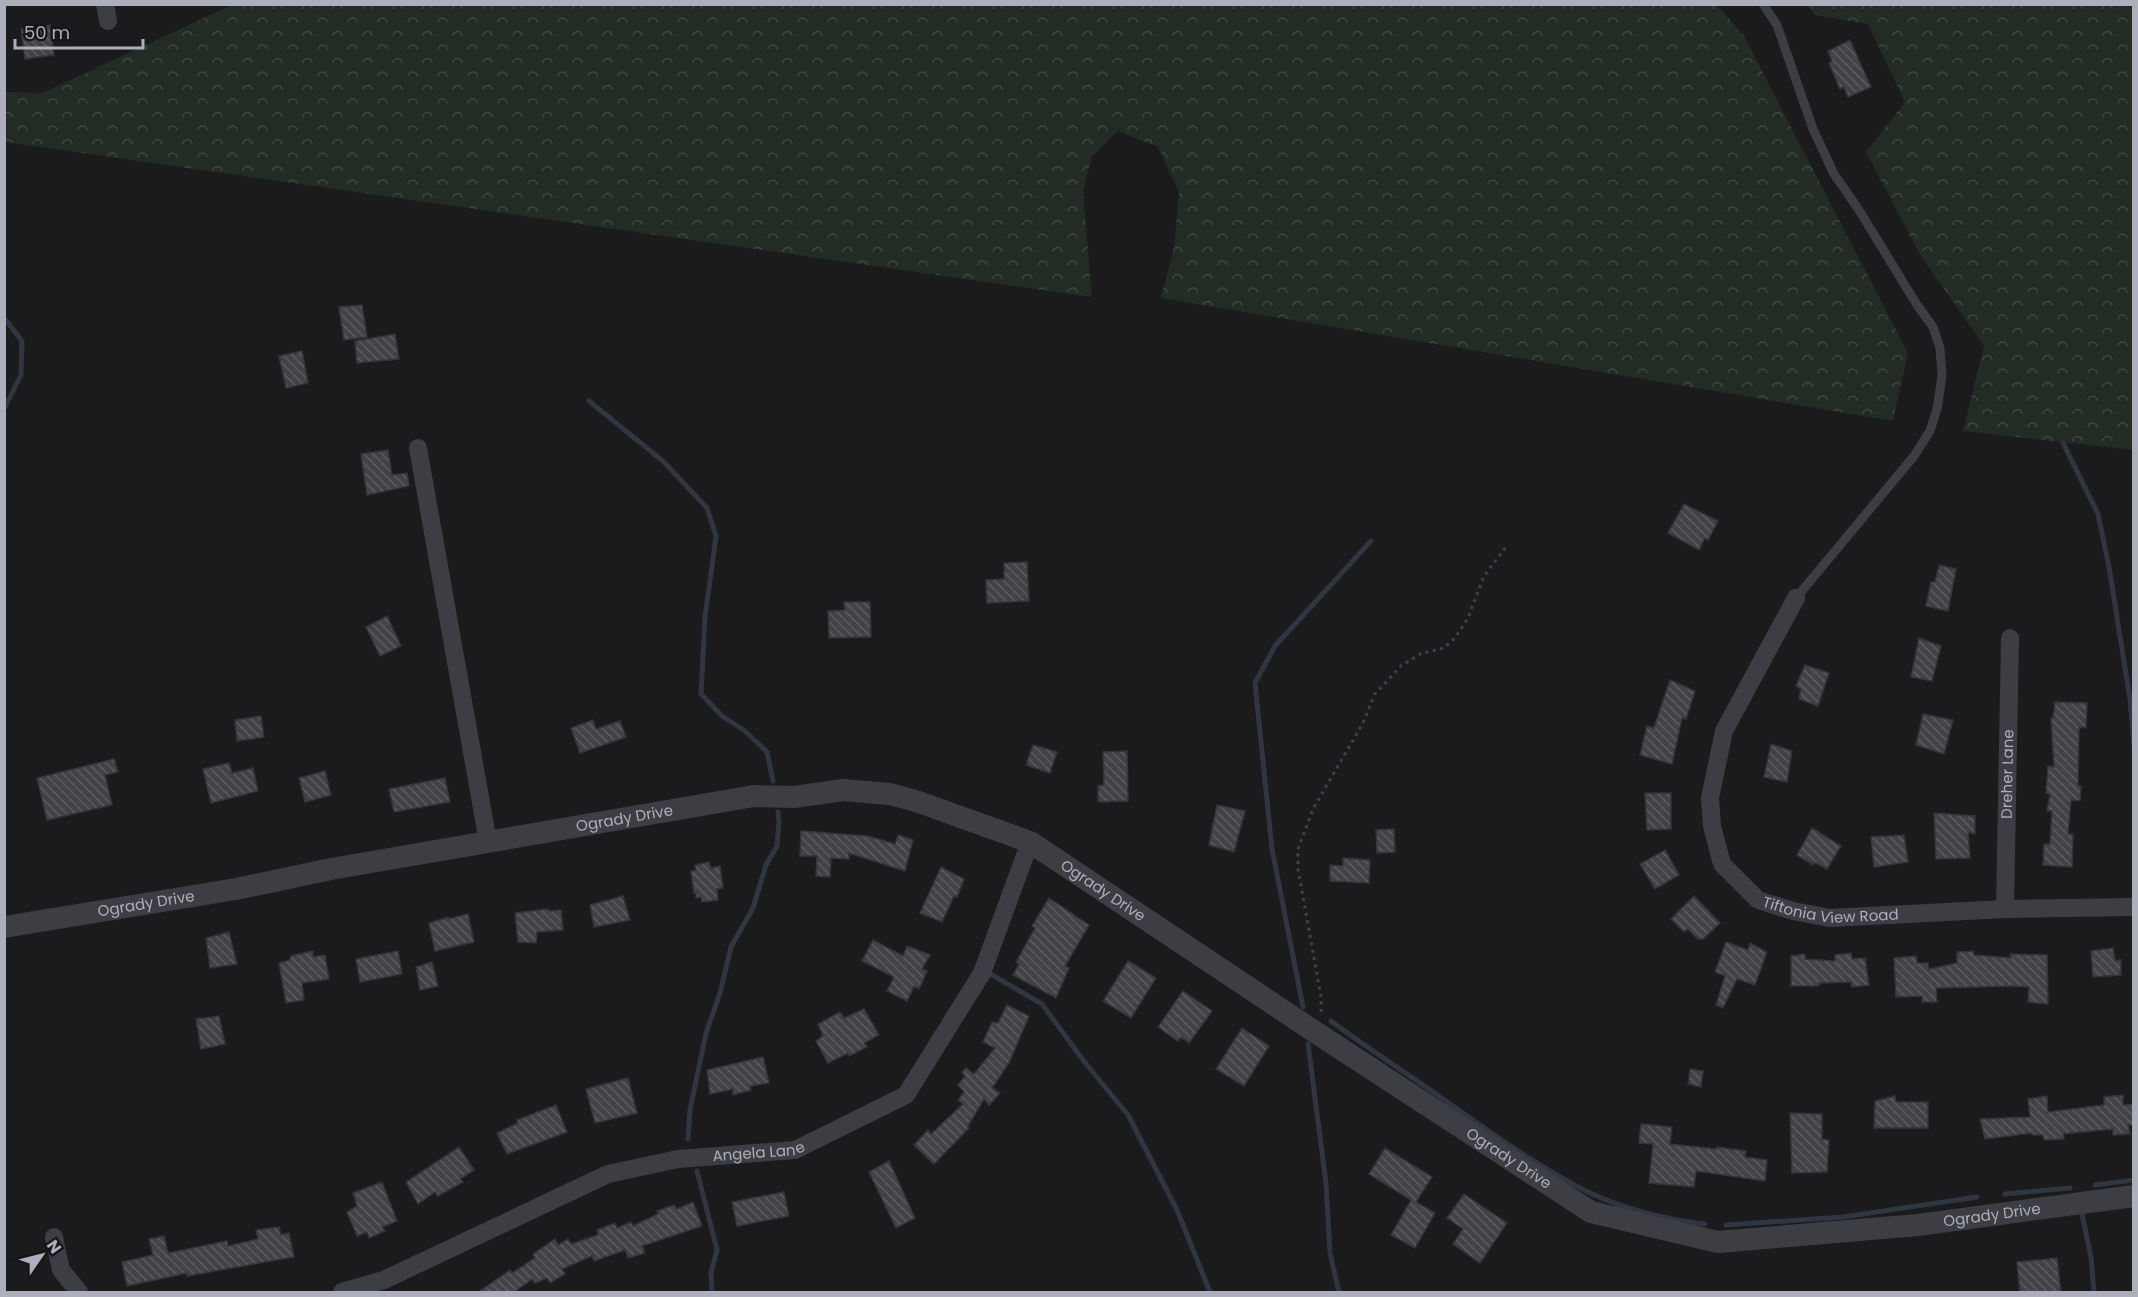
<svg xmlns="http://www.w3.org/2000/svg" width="2138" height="1297" viewBox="0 0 2138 1297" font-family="Poppins,sans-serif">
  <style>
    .forest { fill: url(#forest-crowns) }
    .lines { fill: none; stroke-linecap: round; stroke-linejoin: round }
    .stream { stroke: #2f3641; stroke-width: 5 }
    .building { fill: url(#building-back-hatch); stroke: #353439; stroke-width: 1.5 }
    .path { stroke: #414249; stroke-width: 3; stroke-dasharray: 3 4.5; stroke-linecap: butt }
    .service { stroke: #3d3d44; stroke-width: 9 }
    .minor { stroke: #3d3d44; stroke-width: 18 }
    .tertiary { stroke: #3d3d44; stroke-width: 22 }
    .labels { text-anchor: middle; stroke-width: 6; stroke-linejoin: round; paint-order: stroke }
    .street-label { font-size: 15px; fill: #adafbc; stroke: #161518 }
  </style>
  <defs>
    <pattern id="forest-crowns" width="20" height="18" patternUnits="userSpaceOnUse" patternTransform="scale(1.5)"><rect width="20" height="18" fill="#222b24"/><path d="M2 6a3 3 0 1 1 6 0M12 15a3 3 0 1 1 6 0" fill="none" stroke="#3f4742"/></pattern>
    <pattern id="building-back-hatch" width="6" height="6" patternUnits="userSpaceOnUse" patternTransform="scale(1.5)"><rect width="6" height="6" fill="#424247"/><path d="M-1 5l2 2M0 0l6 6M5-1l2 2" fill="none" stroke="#5b5b60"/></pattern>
  </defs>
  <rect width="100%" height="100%" fill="#1b1a1d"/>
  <!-- forest -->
  <path class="forest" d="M234 4 1717 5 1744 36 1908 353 1893 421 1161 298 1174 247 1179 192 1158 147 1118 131 1092 157 1083 191 1092 297 5 142V92L42 93Z
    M1807 5H2133V450L1963 431 1984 346 1919 253 1866 152 1905 102 1868 24 1815 15Z"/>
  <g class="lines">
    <!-- stream -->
    <path class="stream" d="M4 318 22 341 21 375 4 409
      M589 401 664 462 707 508 716 536 705 617 701 694 722 716 745 731 767 752 773 781
      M2063 443 2098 514 2109 567 2130 699 2134 746
      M992 975 1042 1004 1083 1060 1128 1115 1177 1210 1210 1292
      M1303 1007 1272 849 1255 683 1275 646 1371 541
      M1331 1021C1367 1048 1404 1071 1440 1097 1487 1130 1535 1165 1586 1191 1620 1208 1668 1220 1705 1224
      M1308 1044 1326 1183 1330 1253 1339 1292
      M688 1139 690 1110 706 1033 720 993 731 947 753 908 766 865 777 846 779 822 778 812
      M697 1171 717 1250 711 1273 712 1292
      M2095 1185 2134 1180
      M2005 1194 2070 1188
      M2082 1214 2091 1257 2094 1292
      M1726 1225 1843 1217 1977 1197"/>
  </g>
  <!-- building -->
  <path class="building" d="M50 25 54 55 25 59 21 29Z
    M1850 40 1871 87 1848 97 1844 87 1840 89 1829 63 1832 61 1828 51Z
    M362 305 367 337 344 340 339 307Z
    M395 334 399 359 357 363 355 341Z
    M302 351 308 383 286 388 279 356Z
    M388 450 392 475 407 473 409 486 367 495 361 454Z
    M1684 504 1718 521 1708 540 1705 538 1699 550 1668 533Z
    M1027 562 1029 601 987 603 986 580 1004 579V563Z
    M1939 565 1956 569 1948 611 1926 606 1931 582H1935Z
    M844 602H870L871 637 829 638 828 611 845 610Z
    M387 616 401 646 380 656 366 627Z
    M1919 638 1941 646 1932 681 1911 677Z
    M1805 665 1829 673 1818 706 1799 699 1801 689 1796 686Z
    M1670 680 1695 691 1686 719 1682 718 1672 764 1640 755 1647 726 1654 728Z
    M2055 702 2087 703 2086 727 2079 728 2078 786H2081L2080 801 2071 800 2068 834H2073L2072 867 2043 865 2044 844H2050L2052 811H2047L2050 794 2046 793 2048 766 2054 767 2051 718H2053Z
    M1923 714 1953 720 1944 754 1916 745Z
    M261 716 264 737 237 741 235 720Z
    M593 720 596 729 620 721 626 737 580 753 571 728Z
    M1771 744 1792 751 1787 782 1764 777Z
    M1033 745 1057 752 1050 773 1026 765Z
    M1127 751 1128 801 1098 802V786L1104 785 1103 752Z
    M114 759 118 772 105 775 112 805 47 820 37 778Z
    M229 763 232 773 253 768 258 791 211 803 203 769Z
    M325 771 331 795 305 802 299 778Z
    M445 778 450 802 394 812 389 789Z
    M1645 793H1671V829L1647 830Z
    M1217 805 1245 811 1234 852 1209 845Z
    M1934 813 1975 816V834L1968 832 1970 858 1936 859Z
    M1812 828 1841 846 1827 869 1814 862 1813 865 1797 855Z
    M1394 829 1395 852 1377 853 1376 830Z
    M801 831 868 836 895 844 898 835 913 840 905 871 849 853V859L831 858 830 877 816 876 817 856H800Z
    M1904 835 1908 862 1874 867 1871 837Z
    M1665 850 1679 875 1655 889 1640 864Z
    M1343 858 1370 860 1369 883 1330 881V865L1343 866Z
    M709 862 711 868 720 866 723 888 717 889 718 900 702 902 701 897 696 898V892L694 893 691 871 696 870 695 865Z
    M941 867 964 879 957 897 954 896 942 922 920 913Z
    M623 896 630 920 594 927 590 905Z
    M1694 896 1720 923 1703 939H1698L1688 929 1684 932 1671 919Z
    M1049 898 1089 925 1065 966 1069 968 1056 998 1013 975 1019 964 1016 962 1035 928 1032 926Z
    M548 909 549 911 561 910 563 930 537 932 536 943 518 942 515 913Z
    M468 914 474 942 435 951 429 923 449 917V919Z
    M229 932 237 964 210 968 206 938Z
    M873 940 903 956 907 946 930 955 922 969 927 971 919 989 914 986 907 1001 887 991 894 977 862 961Z
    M1726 942 1748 950 1750 943 1767 952 1755 985 1737 979 1723 1008 1716 1005 1725 976 1715 972Z
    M2113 948 2115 961 2121 960V975L2093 977 2091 951Z
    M313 951V957L325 955 329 979 302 983 304 1000 286 1003 279 963 290 960 291 956Z
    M398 951 402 974 360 982 356 959Z
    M1974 951V955L2011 958 2010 954 2047 955 2048 1004 2028 1002 2029 987 2015 986 1936 988 1937 1002H1922V996L1896 997 1894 958 1916 956 1917 963H1928L1929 969 1957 963V952Z
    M1851 953 1852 959 1865 958 1869 985 1852 987 1851 982 1819 983V986H1791V956L1805 954V959L1835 961V955Z
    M1128 961 1156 978 1131 1018 1103 1001Z
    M432 962 438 986 420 990 416 967Z
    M1183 991 1212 1011 1189 1043 1181 1037 1178 1041 1158 1027Z
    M1007 1005 1029 1016 1009 1063 992 1088 1000 1093 989 1105 984 1099 968 1126 969 1128 934 1164 914 1145 928 1130 931 1134 963 1104 958 1100 964 1092 958 1085 965 1076 962 1072 966 1068 974 1074 995 1048 983 1042 992 1022 998 1023Z
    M864 1009 879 1035 864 1043 867 1047 849 1056 848 1053 828 1063 816 1041 823 1036 818 1024 840 1012 844 1018Z
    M219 1016 225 1044 201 1049 196 1019Z
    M1242 1028 1269 1046 1244 1086 1216 1069Z
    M763 1057 769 1083 750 1086 751 1090 733 1095V1089L710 1094 707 1070Z
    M1690 1069 1703 1071 1701 1087 1688 1084Z
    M628 1078 637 1113 595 1123 586 1089Z
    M2123 1095V1105L2133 1104V1125H2128L2130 1134 2113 1135V1129L2063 1134 2064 1139 2044 1140 2043 1135H2032V1133L1985 1139 1980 1119 2030 1117 2028 1099 2047 1096 2048 1112 2104 1105V1097Z
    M1895 1096 1896 1102H1928V1128H1874L1875 1101Z
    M556 1105 567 1132 507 1154 497 1133 518 1123 517 1120Z
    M1790 1113 1822 1114V1139L1829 1140 1827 1172 1792 1173Z
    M1641 1124 1672 1127 1670 1144 1717 1149V1147L1746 1151 1745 1157 1767 1160 1765 1181 1696 1171 1694 1187 1649 1183 1653 1144 1639 1143Z
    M459 1147 474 1170 460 1179 463 1182 438 1196 435 1192 418 1204 406 1182Z
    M1385 1148 1432 1177 1416 1202 1435 1213 1415 1248 1391 1235 1411 1200 1369 1174Z
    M889 1161 915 1218 896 1228 869 1172Z
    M382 1182 397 1221 382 1227 385 1231 369 1238 367 1232 357 1236 347 1212 357 1206 353 1193Z
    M784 1192 789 1216 737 1226 732 1202Z
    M1464 1194 1507 1223 1480 1263 1453 1244 1463 1229 1447 1218Z
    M693 1202 702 1226 642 1246 645 1253 628 1258 625 1250 594 1261 592 1256 562 1269 565 1274 550 1283 547 1278 535 1283 532 1279 513 1293H477L510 1270 512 1273 535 1258 533 1254 555 1239 558 1245 568 1239 571 1244 598 1235 597 1230 615 1223 617 1228 631 1222 633 1226 658 1214 657 1211 674 1205 677 1209Z
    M279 1227 281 1235 289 1233 294 1257 187 1276V1273L127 1286 122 1262 153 1255 149 1239 164 1236 168 1253 227 1241 228 1246 258 1239 256 1230Z
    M2057 1258 2061 1293H2020L2017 1262Z"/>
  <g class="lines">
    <!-- path -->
    <path class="path" d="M1321 1012V997L1298 869V849L1313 809 1363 723 1375 694 1401 666 1420 654 1444 648 1455 638 1468 618 1484 576 1506 547"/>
    <!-- service -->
    <path class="service" d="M1763 4 1777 25 1813 129 1834 174 1859 210 1917 305 1933 327 1940 348 1942 376 1937 409 1930 431 1914 456 1796 598"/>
    <!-- minor -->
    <g class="minor">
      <path d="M105 4 108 21"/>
      <path d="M418 448 488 842"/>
      <path id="s1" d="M1796 598 1724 731 1710 798 1712 826 1722 864 1758 900 1793 911 1830 918 2005 909 2134 907"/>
      <path id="s2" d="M2005 909 2010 638"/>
      <path d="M54 1237 61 1270 79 1292"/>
      <path id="s3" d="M342 1292 384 1280 608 1174 678 1159 795 1150 906 1095 982 973 1030 842"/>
    </g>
    <!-- tertiary -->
    <path class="tertiary" id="s4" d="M4 927 236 889 331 869 754 796 794 797 843 790 890 794 916 801 1030 842 1312 1030 1591 1212 1718 1242 1918 1225 2134 1196"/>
  </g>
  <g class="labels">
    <!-- street labels -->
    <g class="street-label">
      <text dy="5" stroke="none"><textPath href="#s2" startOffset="135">Dreher Lane</textPath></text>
      <text dy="5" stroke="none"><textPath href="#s4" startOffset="630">Ogrady Drive</textPath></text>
      <text dy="5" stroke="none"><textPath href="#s4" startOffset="1134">Ogrady Drive</textPath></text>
      <text dy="5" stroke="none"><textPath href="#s4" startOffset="144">Ogrady Drive</textPath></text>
      <text dy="5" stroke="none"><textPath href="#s1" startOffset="412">Tiftonia View Road</textPath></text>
      <text dy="5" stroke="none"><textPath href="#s3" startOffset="444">Angela Lane</textPath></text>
      <text dy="5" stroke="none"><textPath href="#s4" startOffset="1620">Ogrady Drive</textPath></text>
      <text dy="5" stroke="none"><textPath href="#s4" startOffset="2124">Ogrady Drive</textPath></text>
    </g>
  </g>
  <!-- border -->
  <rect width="2138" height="1297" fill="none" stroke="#adafbc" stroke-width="12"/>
  <!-- north arrow -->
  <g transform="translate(42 1255) rotate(55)" stroke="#161518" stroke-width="4.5" paint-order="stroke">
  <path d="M0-4.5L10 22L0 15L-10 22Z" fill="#adafbc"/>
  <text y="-9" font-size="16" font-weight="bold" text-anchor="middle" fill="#adafbc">N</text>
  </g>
  <!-- scale -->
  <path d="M15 39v9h128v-9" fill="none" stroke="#adafbc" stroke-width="3"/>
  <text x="24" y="39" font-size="18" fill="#adafbc" stroke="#161518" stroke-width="4.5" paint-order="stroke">50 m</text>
</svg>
